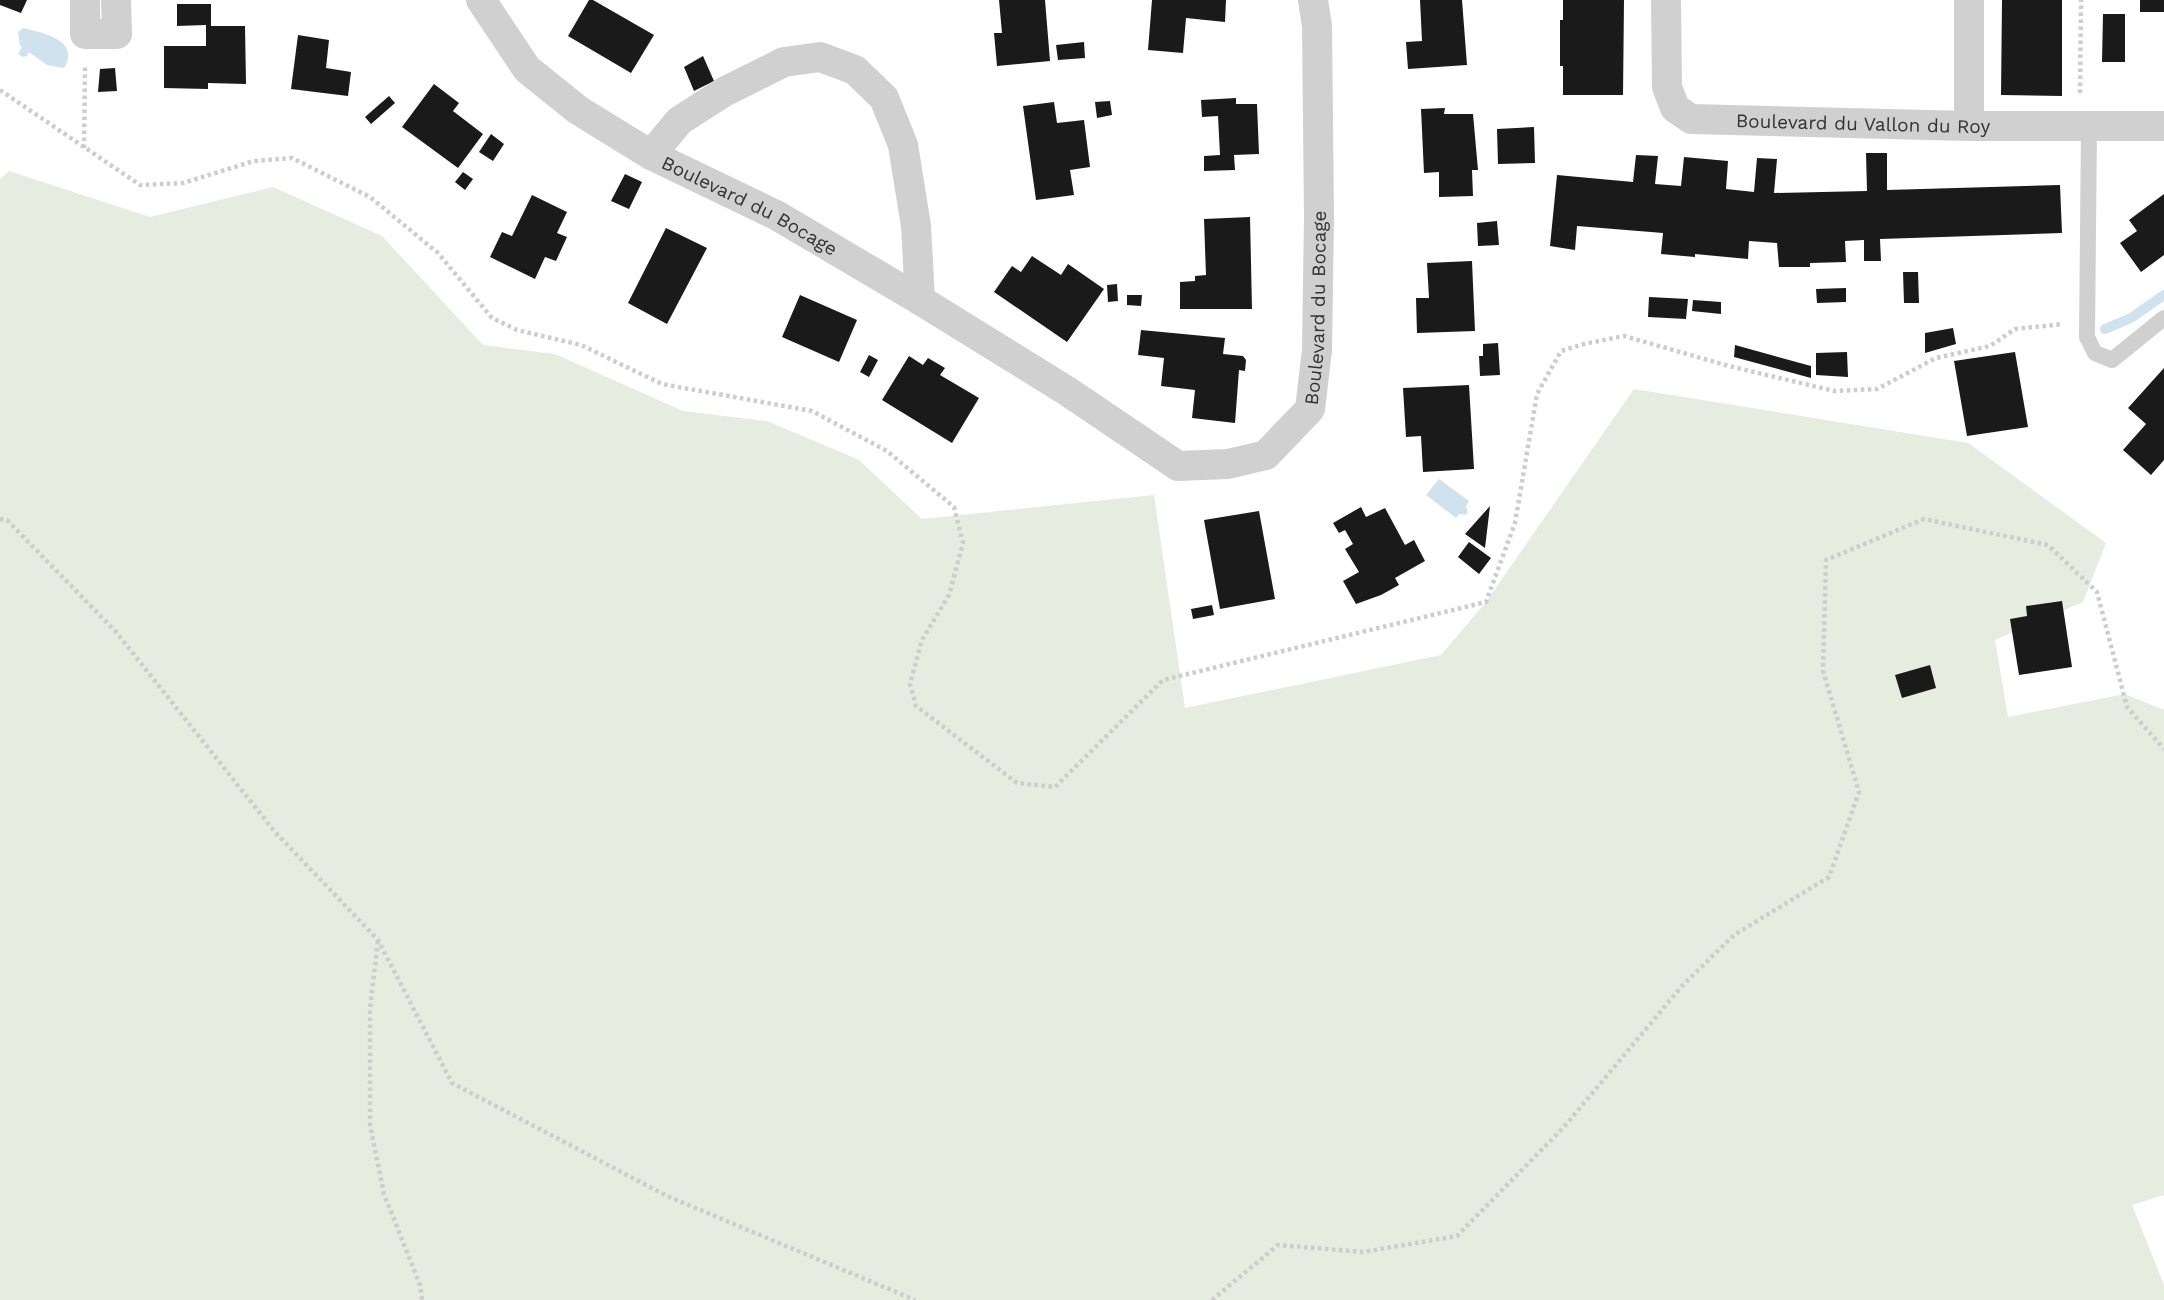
<svg xmlns="http://www.w3.org/2000/svg" width="2164" height="1300" viewBox="0 0 2164 1300" font-family="'Work Sans',sans-serif">
  <style>
    .green { fill: #e6ecdf }
    .water { fill: #cfe2ee }
    .lines { fill: none; stroke-linecap: round; stroke-linejoin: round }
    .stream { stroke: #cfe2ee; stroke-width: 10 }
    .building { fill: #1a1a1a }
    .path { stroke: #cdcdcd; stroke-width: 4.5; stroke-dasharray: 3.5 3.5; stroke-linecap: butt }
    .service { stroke: #d0d0d0; stroke-width: 16 }
    .minor { stroke: #d0d0d0; stroke-width: 30 }
    .labels { text-anchor: middle; stroke-width: 7; stroke-linejoin: round; paint-order: stroke }
    .street-label { font-size: 19px; fill: #333; stroke: #fff }
  </style>
  <rect width="100%" height="100%" fill="#fff"/>
  <!-- green -->
  <path class="green" d="M9 171 150 217 273 187 382 236 483 345 555 354 683 411 767 421 859 460 922 519 1154 495 1185 708 1441 655 1486 602 1634 389 1968 443 2106 543 2083 602 1995 640 2008 717 2125 694 2164 710V1195L2132 1205 2164 1285V1300H0V179Z"/>
  <!-- water -->
  <path class="water" d="M23 28C43 33 81 40 64 68L47 65 29 52 27 56 23 57 18 54 22 47 20 46 18 32Z
    M1439 479 1469 501 1466 506 1468 513 1465 515 1459 514 1456 518 1426 495Z"/>
  <g class="lines">
    <!-- stream -->
    <path class="stream" d="M2105 329 2131 318 2164 295"/>
  </g>
  <!-- building -->
  <path class="building" d="M0 0H27L21 13 0 5Z
    M589 0H593L654 35 631 73 568 36Z
    M999 0H1045L1050 61 997 66 994 33H1002Z
    M1152 0H1226L1225 22 1186 18 1183 53 1148 50Z
    M1420 0H1462L1467 65 1408 69 1406 42 1422 41Z
    M1563 0H1624L1623 95H1563V66H1560V20H1563Z
    M2002 0H2062V96L2001 95Z
    M2140 0H2164V12H2140Z
    M177 4H211V26H245L246 84 208 83V89L164 88V46H206V25L177 26Z
    M2103 14H2125V62H2102Z
    M298 35 329 40 326 68 351 72 348 96 291 89Z
    M1084 42 1085 58 1058 60 1056 45Z
    M703 56 714 81 694 91 684 67Z
    M115 68 117 91 98 92 100 69Z
    M434 84 459 103 453 111 483 134 458 168 402 127Z
    M389 96 395 103 371 124 365 117Z
    M1236 98V104H1257L1259 154 1234 155 1235 170 1204 171V156L1220 155 1218 116 1202 117 1201 100Z
    M1110 101 1112 115 1097 118 1095 102Z
    M1054 102 1057 123 1084 120 1090 167 1070 170 1074 195 1036 200 1023 106Z
    M1445 108 1444 114H1473L1478 170H1472L1473 196 1439 197V172L1424 173 1421 109Z
    M1534 127 1535 163 1498 164 1497 129Z
    M491 134 504 144 493 161 479 152Z
    M1866 153H1887V190L2060 185 2062 233 1880 239 1881 261H1864V240L1845 241 1846 262 1810 263V267H1779L1777 243 1749 241 1748 259 1695 254V257L1661 254 1663 233 1577 226 1575 250 1550 246 1557 175 1633 182 1636 155 1658 156 1655 184 1681 186 1684 157 1728 161 1726 189 1754 192 1757 158 1777 159 1774 193 1867 191Z
    M463 172 473 179 465 190 455 182Z
    M625 174 642 182 629 209 611 201Z
    M2164 194V255L2141 272 2120 243 2137 231 2129 220Z
    M532 195 567 212 557 233 567 237 556 261 545 257 535 279 490 257 502 232 512 236Z
    M1250 217 1252 309H1180V282L1195 281V276L1206 275 1204 219Z
    M1497 221 1499 245 1478 246 1477 223Z
    M666 228 707 248 667 324 628 303Z
    M1032 256 1061 275 1068 264 1104 289 1067 342 994 292 1012 266 1021 272Z
    M1472 261 1475 331 1417 333 1416 298H1429L1427 263Z
    M1903 272H1918L1919 303H1904Z
    M1117 284 1118 301 1108 302 1107 285Z
    M1846 288V302L1817 303 1816 289Z
    M800 295 857 320 839 362 782 337Z
    M1127 295H1142L1141 306 1127 305Z
    M1649 297 1688 299 1686 319 1648 317Z
    M1693 300 1721 302V314L1692 311Z
    M1953 328 1956 344 1925 353V333Z
    M1141 330 1225 338 1223 354 1243 356 1246 360 1245 371 1239 370 1235 423 1192 418 1195 390 1161 386 1164 358 1138 355Z
    M1498 343 1500 375 1480 376 1479 356H1483V344Z
    M1735 345 1811 366V378L1734 357Z
    M1847 352 1848 377 1816 375V353Z
    M2015 352 2028 427 1967 436 1954 361Z
    M869 355 878 360 869 377 860 372Z
    M909 356 923 365 928 358 945 368 940 375 979 398 952 443 882 400Z
    M2164 368V460L2151 475 2123 450 2146 424 2128 408Z
    M1469 385 1474 469 1423 472 1421 436 1406 437 1403 388Z
    M1490 506 1485 548 1465 534Z
    M1361 507 1366 517 1385 508 1405 545 1414 540 1425 561 1395 578 1399 585 1381 595 1356 604 1343 581 1359 572 1345 549 1353 544 1345 530 1339 533 1333 523Z
    M1259 511 1275 599 1220 609 1204 520Z
    M1469 542 1491 558 1479 574 1458 557Z
    M2062 601 2072 667 2019 675 2010 619 2027 616 2026 606Z
    M1212 605 1214 615 1193 619 1191 609Z
    M1930 665 1936 688 1902 698 1895 675Z"/>
  <g class="lines">
    <!-- path -->
    <path class="path" d="M0 90 140 185 183 183 254 161 292 158 370 197 438 253 492 318 517 330 581 345 662 384 812 411 887 451 954 507 963 543 949 595 922 640 910 684 916 706 1017 783 1055 787 1163 680 1486 602 1515 523 1537 394 1561 351 1584 344 1624 336 1729 366 1834 391 1877 389 1936 358 1990 346 2015 329 2063 324
      M2080 93 2081 0
      M84 148 85 67
      M0 519 7 520 116 632 275 832 378 940 452 1083 667 1196 915 1300
      M378 941 370 1008V1125L384 1194 420 1285 422 1300
      M1212 1300 1278 1245 1363 1252 1457 1236 1564 1127 1682 986 1734 935 1829 877 1859 792 1823 671 1826 560 1924 519 2048 545 2097 592 2127 707 2164 749"/>
    <!-- service -->
    <path class="service" d="M2089 126 2087 337 2095 353 2112 360 2164 318"/>
    <!-- minor -->
    <g class="minor">
      <path d="M85 0V34H117L116 0"/>
      <path id="s1" d="M481 0 527 69 578 110 651 155 776 215 920 300 1067 391 1178 466 1228 464 1266 455 1310 409 1317 350 1319 217 1317 26 1313 0"/>
      <path id="s2" d="M1666 0 1667 87 1675 108 1691 119 1969 126H2164"/>
      <path d="M1969 0V126"/>
      <path d="M651 155 679 121 724 92 784 62 820 57 855 70 884 98 903 145 916 226 920 300"/>
    </g>
  </g>
  <g class="labels">
    <!-- street labels -->
    <g class="street-label">
      <text dy="7" stroke="none"><textPath href="#s2" startOffset="301">Boulevard du Vallon du Roy</textPath></text>
      <text dy="7" stroke="none"><textPath href="#s1" startOffset="345">Boulevard du Bocage</textPath></text>
      <text dy="7" stroke="none"><textPath href="#s1" startOffset="1101">Boulevard du Bocage</textPath></text>
    </g>
  </g>
</svg>
